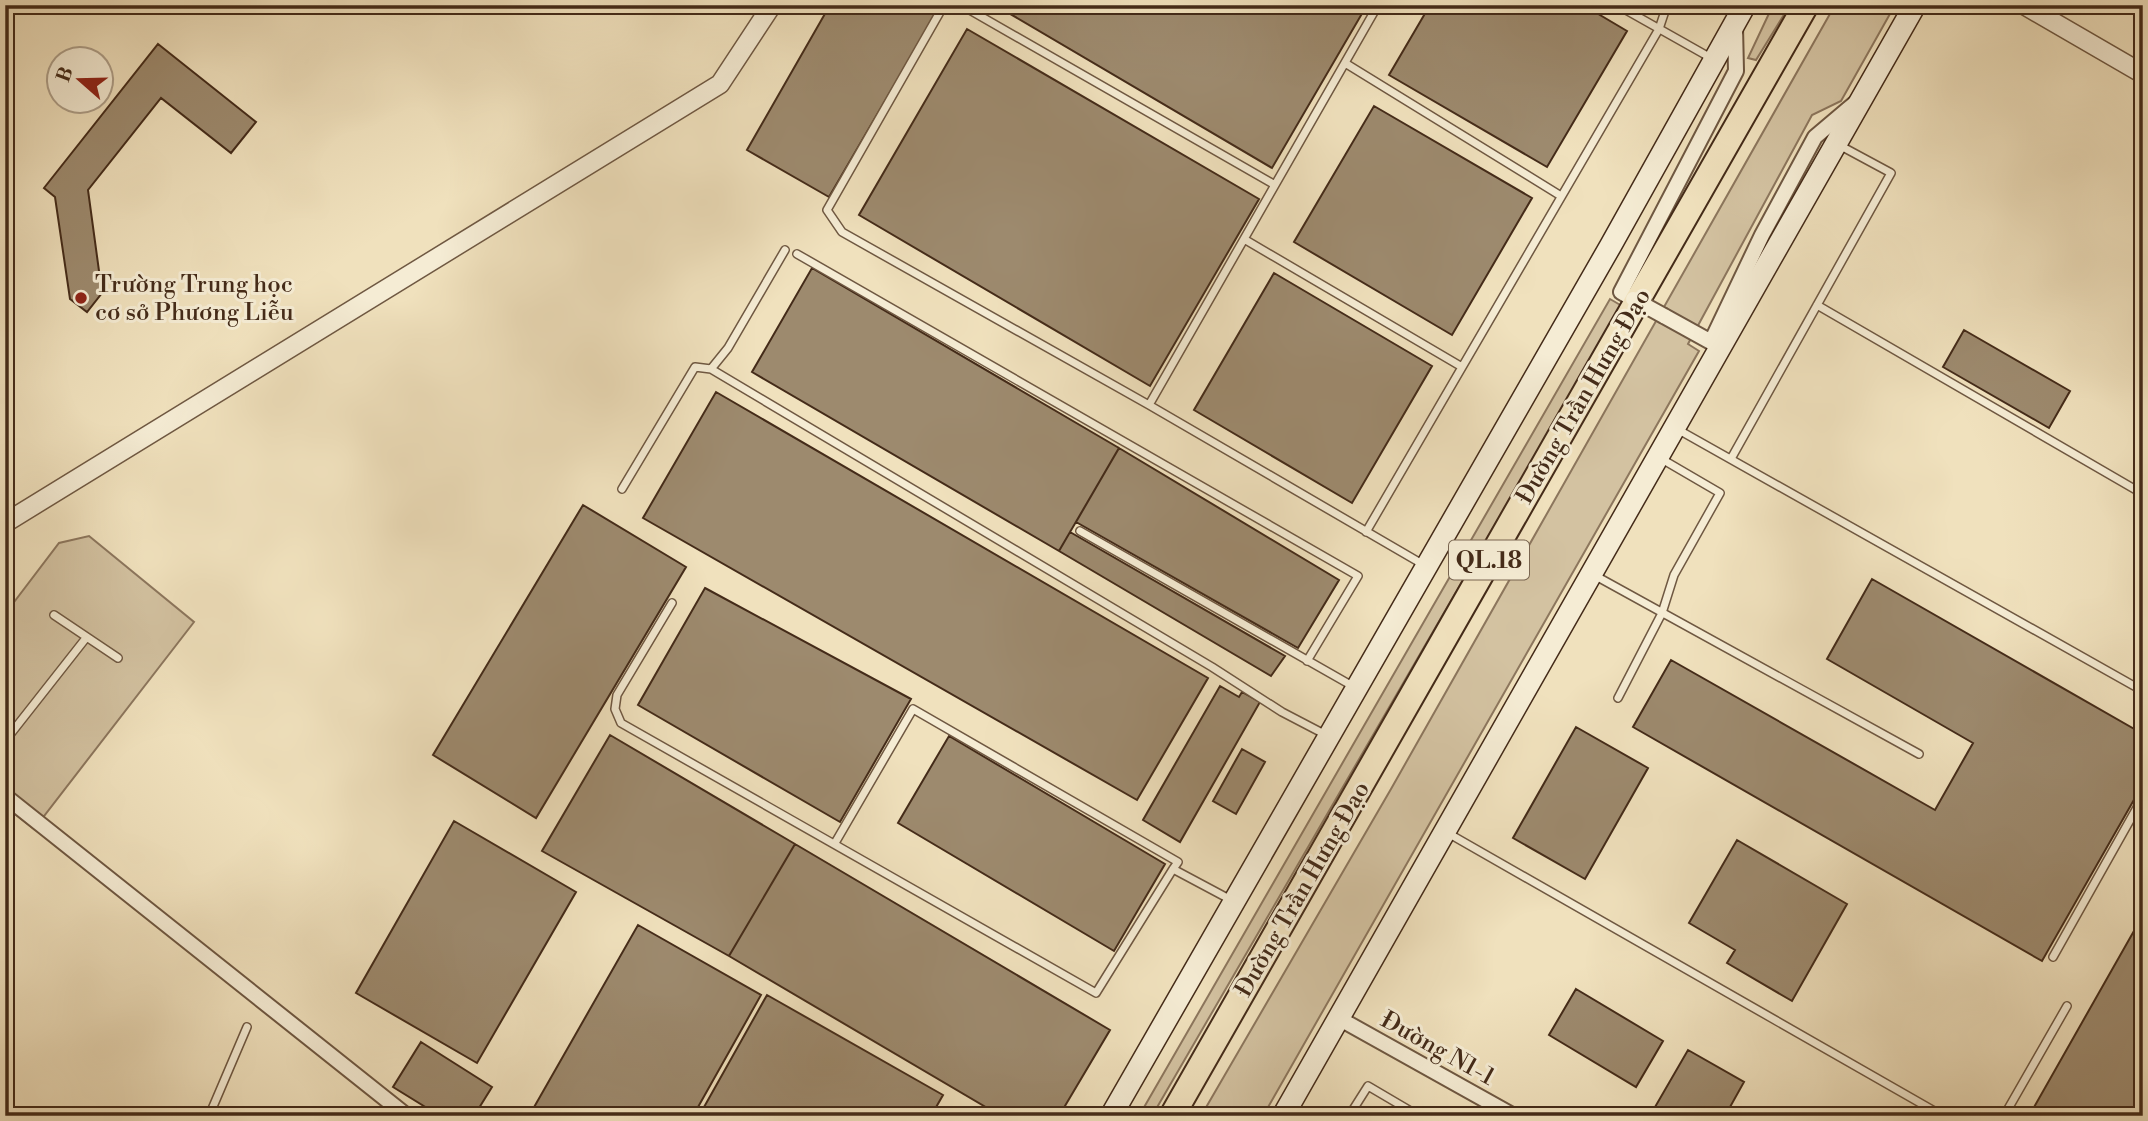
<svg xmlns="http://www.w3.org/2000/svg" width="2148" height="1121" viewBox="0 0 2148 1121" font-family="'Libre Bodoni',serif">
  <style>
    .green { fill: #d3c2a1; stroke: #8c765d; stroke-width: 2 }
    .building { fill: #9d8a6e; stroke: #442b19; stroke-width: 2 }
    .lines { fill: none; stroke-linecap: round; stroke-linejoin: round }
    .service-casing { stroke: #6f5842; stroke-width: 10 }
    .minor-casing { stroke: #6f5842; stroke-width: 18 }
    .tertiary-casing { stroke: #6f5842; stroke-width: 21 }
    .secondary-casing { stroke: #442b19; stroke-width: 24 }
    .trunk-casing { stroke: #442b19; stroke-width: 28 }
    .service { stroke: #f5ecd4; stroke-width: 7 }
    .minor { stroke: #f5ecd4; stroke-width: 14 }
    .tertiary { stroke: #f5ecd4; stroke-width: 18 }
    .secondary { stroke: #f5ecd4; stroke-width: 21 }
    .trunk { stroke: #f0e1bd; stroke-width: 24 }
    .minor-bridge-casing { stroke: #6f5842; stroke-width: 18; stroke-linecap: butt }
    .minor-bridge { stroke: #f5ecd4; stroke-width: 14 }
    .poi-dot { fill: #8f2418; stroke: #f5ecd4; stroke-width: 2.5 }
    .labels { text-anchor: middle; stroke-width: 6; stroke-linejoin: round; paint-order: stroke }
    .shield { fill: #f5ecd4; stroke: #796551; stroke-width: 2 }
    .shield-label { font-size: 23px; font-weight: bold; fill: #442b19 }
    .poi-label { font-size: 24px; fill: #442b19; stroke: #f5ecd4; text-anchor: start }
    .street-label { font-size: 24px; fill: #442b19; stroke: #f5ecd4 }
  </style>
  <rect width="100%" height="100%" fill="#f0e1bd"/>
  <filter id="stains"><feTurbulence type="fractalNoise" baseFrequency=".00286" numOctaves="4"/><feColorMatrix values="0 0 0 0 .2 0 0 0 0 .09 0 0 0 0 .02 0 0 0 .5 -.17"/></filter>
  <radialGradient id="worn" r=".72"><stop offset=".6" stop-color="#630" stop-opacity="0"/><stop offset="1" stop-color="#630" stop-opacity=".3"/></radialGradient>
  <!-- green -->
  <path class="green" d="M1773 5H1790L1756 60 1748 58Z
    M1835 5H1895L1841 101 1812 115 1688 344 1699 351 1263 1116H1201L1391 789Z
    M1610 299 1622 306 1152 1116H1139Z
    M89 536 194 622 34 829 5 806V614L59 543Z"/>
  <!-- building -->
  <path class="building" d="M830 5H926L937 12 829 197 747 150Z
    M995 5H1367L1272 168Z
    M1430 5H1583L1627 31 1547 167 1389 75Z
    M967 29 1259 199 1150 386 859 215Z
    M158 44 256 122 231 153 161 98 88 190 102 293 87 312 70 299 55 197 44 188Z
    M1374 106 1532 198 1452 335 1294 242Z
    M812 268 1119 448 1059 551 752 372Z
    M1274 273 1432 366 1352 503 1194 410Z
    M1964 330 2070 391 2049 428 1943 367Z
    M716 392 1208 678 1137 800 643 518Z
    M1119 448 1339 580 1298 648 1076 522Z
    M583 505 686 567 536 818 433 755Z
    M1070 532 1285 656 1271 676 1059 551Z
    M1872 579 2143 734V784L2042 961 1633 727 1671 660 1935 810 1973 743 1827 659Z
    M705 588 911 699 840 822 638 705Z
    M1220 686 1239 697 1242 692 1260 702 1180 842 1143 820Z
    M1576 727 1648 768 1585 879 1513 838Z
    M610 735 795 844 729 956 542 851Z
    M949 736 1165 864 1114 951 898 823Z
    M1242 749 1265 762 1236 814 1213 801Z
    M454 821 576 892 477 1063 356 993Z
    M1737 840 1847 904 1792 1001 1727 963 1735 950 1689 923Z
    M795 844 1110 1030 1059 1116H1001L729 956Z
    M2143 915V1116H2029Z
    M638 925 761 995 693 1116H529Z
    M1576 989 1663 1041 1636 1087 1549 1035Z
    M767 995 943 1095 931 1116H699Z
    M421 1042 492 1087 474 1116H440L393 1087Z
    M1688 1050 1744 1082 1725 1116H1671L1655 1107Z"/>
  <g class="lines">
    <defs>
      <path id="service" d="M944 5 827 210 842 232 1149 405 1424 565
        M961 5 1275 185
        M1617 5 1711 58
        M1345 63 1561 196
        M1244 239 1462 367
        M797 254 1358 576 1307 661
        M1817 305 2143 494
        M711 369 1212 667 1282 712 1328 736
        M1149 405 1378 5
        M1677 429 2143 691
        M1732 457 1891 173 1839 145
        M622 489 695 367 711 369 728 348 785 250
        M1080 531 1356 688
        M1366 532 1659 29 1667 5
        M1594 575 1919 754
        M672 603 617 695 615 709 621 723 1096 993 1173 869 1233 901
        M54 615 118 658
        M1618 698 1662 613 1674 575 1720 493 1660 458
        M5 741 86 638
        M1446 832 1943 1116
        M835 843 913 709 1178 862 1173 869
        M2053 957 2143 797
        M209 1116 247 1027
        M1349 1116 1368 1086 1419 1116
        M2004 1116 2067 1006"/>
      <path id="minor" d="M1633 299 1621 292 1736 71 1735 27
        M1664 316 1711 342 1762 235 1815 137 1854 104
        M5 796 407 1116
        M1340 1019 1514 1116"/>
      <path id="tertiary" d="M2024 5 2143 74
        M5 523 720 84 772 5"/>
      <path id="secondary" d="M1111 1116 1611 245 1745 5
        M1283 1116 1915 5"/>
      <path id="trunk" d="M1172 1116 1806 5"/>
    </defs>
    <!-- service casing -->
    <use href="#service" class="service-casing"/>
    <!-- minor casing -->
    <use href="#minor" class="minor-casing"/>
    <!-- tertiary casing -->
    <use href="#tertiary" class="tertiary-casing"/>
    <!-- secondary casing -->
    <use href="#secondary" class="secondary-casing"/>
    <!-- trunk casing -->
    <use href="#trunk" class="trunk-casing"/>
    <!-- service -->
    <use href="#service" class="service"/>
    <!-- minor -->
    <use href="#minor" class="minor"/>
    <!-- tertiary -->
    <use href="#tertiary" class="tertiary"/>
    <!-- secondary -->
    <use href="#secondary" class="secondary"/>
    <!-- trunk -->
    <use href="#trunk" class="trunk"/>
    <defs>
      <path id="minor-bridge" d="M1633 299 1664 316"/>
    </defs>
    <!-- minor-bridge casing -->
    <use href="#minor-bridge" class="minor-bridge-casing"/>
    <!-- minor-bridge -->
    <use href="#minor-bridge" class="minor-bridge"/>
  </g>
  <!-- markers -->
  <circle class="poi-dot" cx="81" cy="298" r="7"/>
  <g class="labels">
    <!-- shield labels -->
    <rect class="shield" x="1449" y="540.5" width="80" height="39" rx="5"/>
    <g class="shield-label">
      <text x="1489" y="568">QL.18</text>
    </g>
    <!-- poi labels -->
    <g class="poi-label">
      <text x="95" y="292">Trường Trung học<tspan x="95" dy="28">cơ sở Phương Liễu</tspan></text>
    </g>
    <!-- street labels -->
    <g class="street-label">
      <text transform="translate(1583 396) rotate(-60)" y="8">Đường Trần Hưng Đạo</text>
      <text transform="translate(1302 889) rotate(-60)" y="8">Đường Trần Hưng Đạo</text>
      <text transform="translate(1438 1048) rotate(29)" y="8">Đường N1-1</text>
    </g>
  </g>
  <!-- margin -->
  <rect width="2148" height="1121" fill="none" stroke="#f0e1bd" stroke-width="28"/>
  <rect x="7" y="7" width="2134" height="1107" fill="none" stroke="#442b19" stroke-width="3.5"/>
  <rect x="14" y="14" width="2120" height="1093" fill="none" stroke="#442b19" stroke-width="2"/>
  <!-- north arrow -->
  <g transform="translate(80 80) rotate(290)"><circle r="33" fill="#f5ecd4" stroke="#ae9f89" stroke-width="2"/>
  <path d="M0-5L12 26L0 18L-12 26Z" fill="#8f2418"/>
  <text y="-10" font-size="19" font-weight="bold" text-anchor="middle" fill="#442b19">B</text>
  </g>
  <rect width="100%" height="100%" filter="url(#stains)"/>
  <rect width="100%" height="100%" fill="url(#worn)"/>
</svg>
